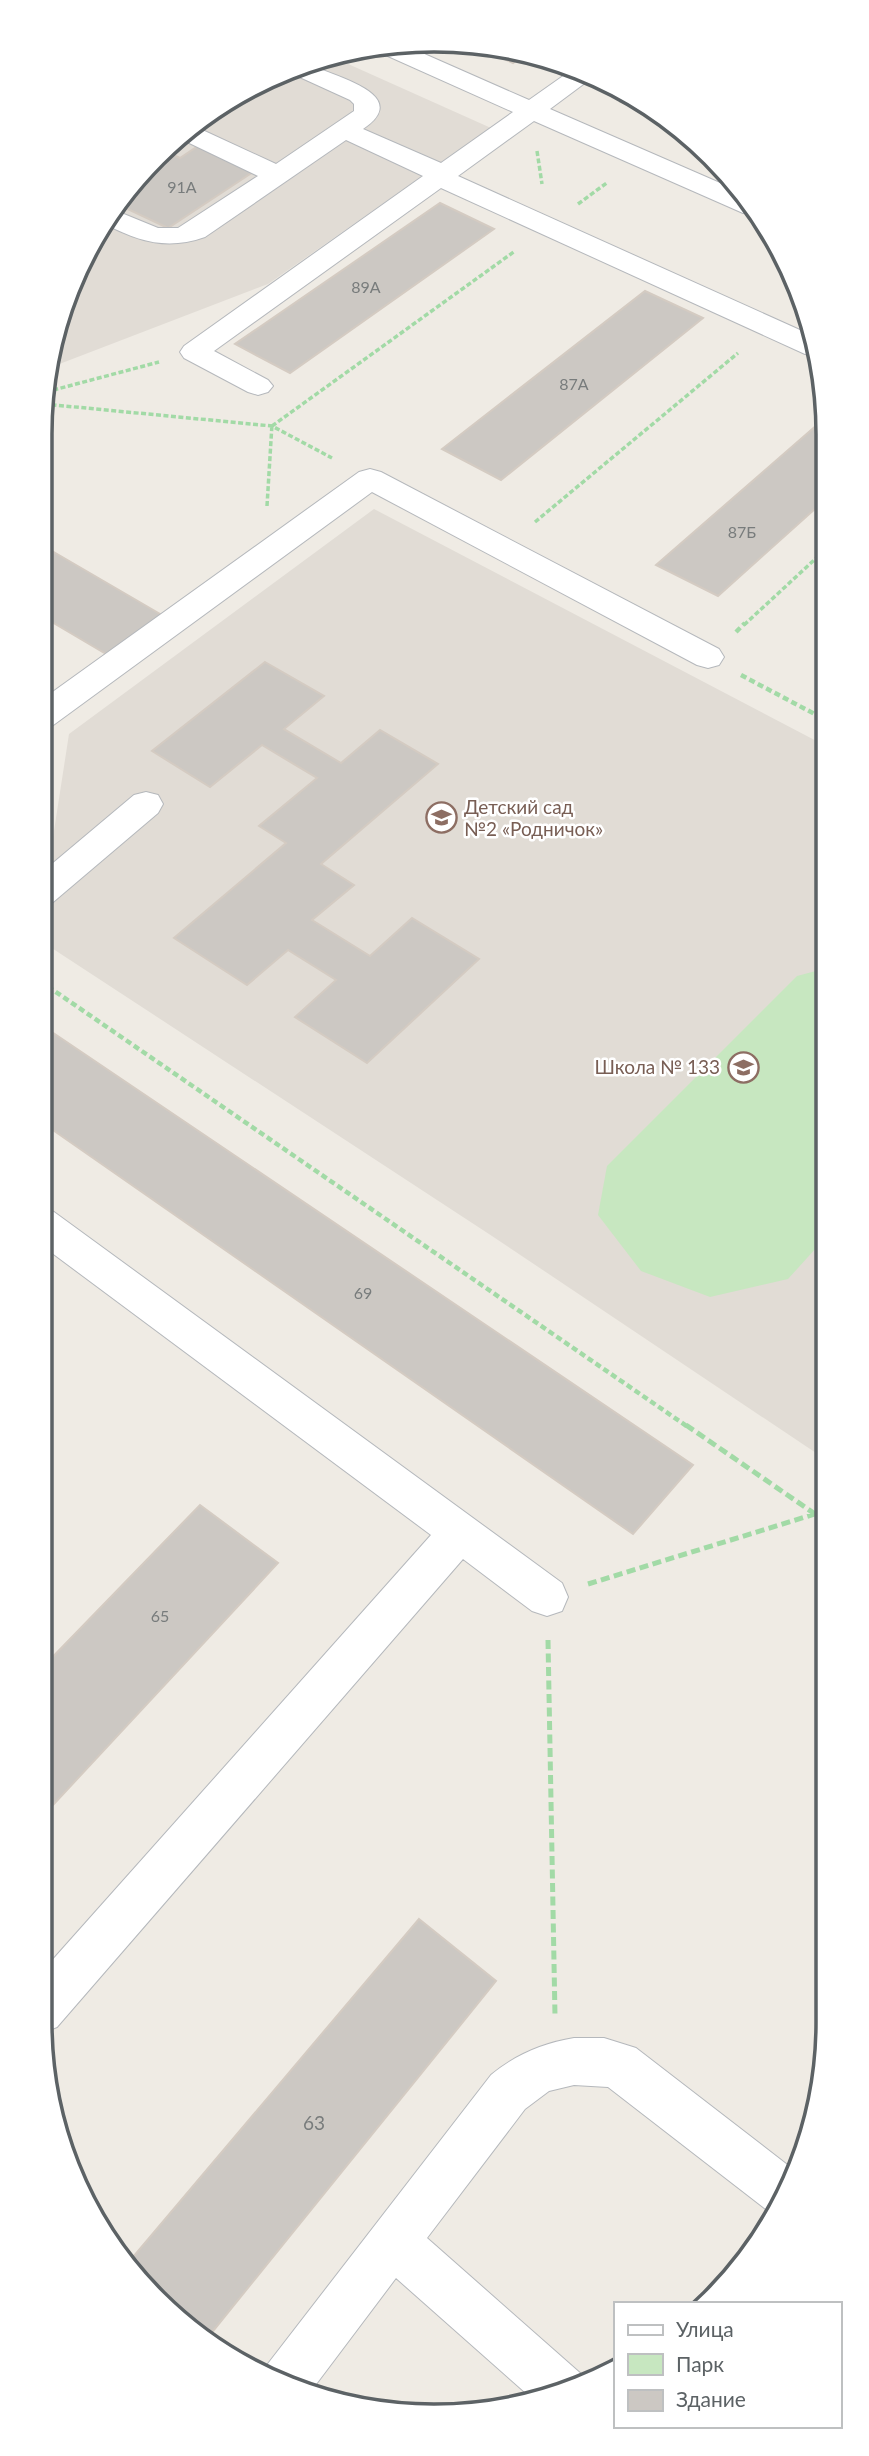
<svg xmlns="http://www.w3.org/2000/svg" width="869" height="2456" viewBox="0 0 869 2456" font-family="Lato,sans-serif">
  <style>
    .education { fill: #e1dcd5 }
    .green { fill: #c7e7c0 }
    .building { fill: #ccc8c3; stroke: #d4cbc2; stroke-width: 2 }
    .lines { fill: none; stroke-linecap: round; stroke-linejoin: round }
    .minor-casing { stroke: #b5b8bc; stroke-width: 2 }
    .path-far2 { stroke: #a2daa6; stroke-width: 3.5; stroke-dasharray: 5 2.5; stroke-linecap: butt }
    .path-far1 { stroke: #a2daa6; stroke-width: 4.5; stroke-dasharray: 6 3.5; stroke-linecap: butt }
    .path { stroke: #a2daa6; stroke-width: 5; stroke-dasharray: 9 4.5; stroke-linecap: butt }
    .minor { fill: #fff; fill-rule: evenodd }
    .labels { text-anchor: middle; stroke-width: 5; stroke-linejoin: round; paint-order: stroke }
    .number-label { font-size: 16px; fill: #787c7c }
    .education-label { font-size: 19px; fill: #785e54; stroke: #fff; text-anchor: start }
    .near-number-label { font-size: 19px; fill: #787c7c }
    .rim { fill: none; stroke: #5c6265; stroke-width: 3.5 }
  </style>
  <rect width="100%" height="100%" fill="#efebe4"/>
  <!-- education -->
  <path class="education" d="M337 59 491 128 268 284 49 368 54 333 121 195 237 93Z
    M374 509 826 746 828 1461 492 1236 41 941 45 889 69 734Z"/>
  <!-- green -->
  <path class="green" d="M827 968V1236L788 1279 710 1297 641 1271 598 1215 607 1166 797 976Z"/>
  <!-- building -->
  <path class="building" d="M485 50 527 53 513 63Z
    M633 94 669 123 621 102Z
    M201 144 256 170 168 228 117 204 121 196 149 178 144 175 169 153 180 158Z
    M440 203 494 229 290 373 235 344Z
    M645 291 703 318 501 480 442 449Z
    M825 418 826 499 718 596 656 565Z
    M40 544 167 618 113 658 40 615Z
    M265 662 324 696 284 729 341 763 380 730 438 764 321 864 354 885 312 920 370 956 412 918 479 959 367 1063 295 1017 336 980 288 950 247 985 174 938 286 843 259 826 317 778 262 745 210 787 152 751Z
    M40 1024 693 1465 633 1534 40 1121Z
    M200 1505 278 1563 40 1819V1670Z
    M419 1919 496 1981 209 2336 138 2282 127 2264Z"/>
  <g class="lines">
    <defs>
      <path id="minor" d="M383 44 404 45 529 100 573 69 593 77 550 109 743 193 757 214 743 213 534 121 458 176 811 335 817 356 805 354 441 188 214 351 268 380 273 386 268 392 258 395 248 392 184 358 180 352 184 346 423 176 346 140 205 237C168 250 140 242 107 225L114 210 158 228H178L258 176 183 140 198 128 276 164 354 111V104L350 100 293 74 315 67C340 78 412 96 363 129L441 163 513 112 370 48Z
        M370 469 381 472 719 649 724 657 719 665 708 668 697 665 372 492 52 726 40 729V701L359 472Z
        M146 792 158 795 163 804 158 813 52 903 40 907V874L134 795Z
        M40 1207 54 1212 562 1583 568 1597 562 1611 547 1616 532 1611 463 1559 57 2027 42 2033 40 1974 431 1535 40 1244Z
        M574 2038H604L636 2048 794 2170 774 2214 767 2210 608 2087 574 2085 549 2091 525 2109 427 2238 580 2373 584 2381 536 2402 396 2278 311 2391 262 2376 267 2365 491 2075C515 2055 543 2043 574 2038Z"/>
    </defs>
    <!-- minor casing -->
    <use href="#minor" class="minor-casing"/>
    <!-- path-far2 -->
    <path class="path-far2" d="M537 151 542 184
      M578 204 608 182
      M46 392 159 362
      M44 404 272 426 332 458
      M272 426 515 251
      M267 506 272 424
      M535 522 738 353
      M744 625 826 549"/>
    <!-- path-far1 -->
    <path class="path-far1" d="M736 632 745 623
      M741 675 826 720
      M40 981 688 1427"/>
    <!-- path -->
    <path class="path" d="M686 1425 815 1514
      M588 1584 828 1510
      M548 1640 555 2016"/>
    <!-- minor -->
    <use href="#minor" class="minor"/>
  </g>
  <!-- icons -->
  <defs>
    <symbol id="school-ring" viewBox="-11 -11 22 22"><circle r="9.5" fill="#fff" stroke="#8d6e63" stroke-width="1.5"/><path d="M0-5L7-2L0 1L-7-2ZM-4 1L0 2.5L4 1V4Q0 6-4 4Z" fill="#8d6e63"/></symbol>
  </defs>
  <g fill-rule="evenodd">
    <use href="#school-ring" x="424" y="800" width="35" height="35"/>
    <use href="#school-ring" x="726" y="1050" width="35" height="35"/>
  </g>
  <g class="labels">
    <!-- number labels -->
    <g class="number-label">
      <text x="182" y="193">91А</text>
      <text x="366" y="293">89А</text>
      <text x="574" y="390">87А</text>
      <text x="742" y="538">87Б</text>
      <text x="363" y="1299">69</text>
      <text x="160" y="1622">65</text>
    </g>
    <!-- education labels -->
    <g class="education-label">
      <text x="464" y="814">Детский сад<tspan x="464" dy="22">№2 «Родничок»</tspan></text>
      <text x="720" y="1074" text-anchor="end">Школа № 133</text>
    </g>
    <!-- near-number labels -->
    <g class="near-number-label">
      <text x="314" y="2130">63</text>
    </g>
  </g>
  <!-- crop -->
  <path d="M0 0H869V2456H0ZM434 52H434A382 382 0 0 1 816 434V2022A382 382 0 0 1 434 2404H434A382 382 0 0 1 52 2022V434A382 382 0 0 1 434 52Z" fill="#fff" fill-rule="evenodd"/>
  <path class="rim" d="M434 52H434A382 382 0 0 1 816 434V2022A382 382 0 0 1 434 2404H434A382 382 0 0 1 52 2022V434A382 382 0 0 1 434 52Z"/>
  <!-- legend -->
  <rect x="614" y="2302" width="228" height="126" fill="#ffffff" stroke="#bec0c1" stroke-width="2"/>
  <rect x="628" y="2325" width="35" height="10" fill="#ffffff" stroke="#bec0c1" stroke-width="2"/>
  <text x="676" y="2337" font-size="21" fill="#5c6265">Улица</text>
  <rect x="628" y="2354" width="35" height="21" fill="#c7e7c0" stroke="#bec0c1" stroke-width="2"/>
  <text x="676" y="2372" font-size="21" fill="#5c6265">Парк</text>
  <rect x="628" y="2390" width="35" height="21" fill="#ccc8c3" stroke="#bec0c1" stroke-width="2"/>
  <text x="676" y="2407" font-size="21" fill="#5c6265">Здание</text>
</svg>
